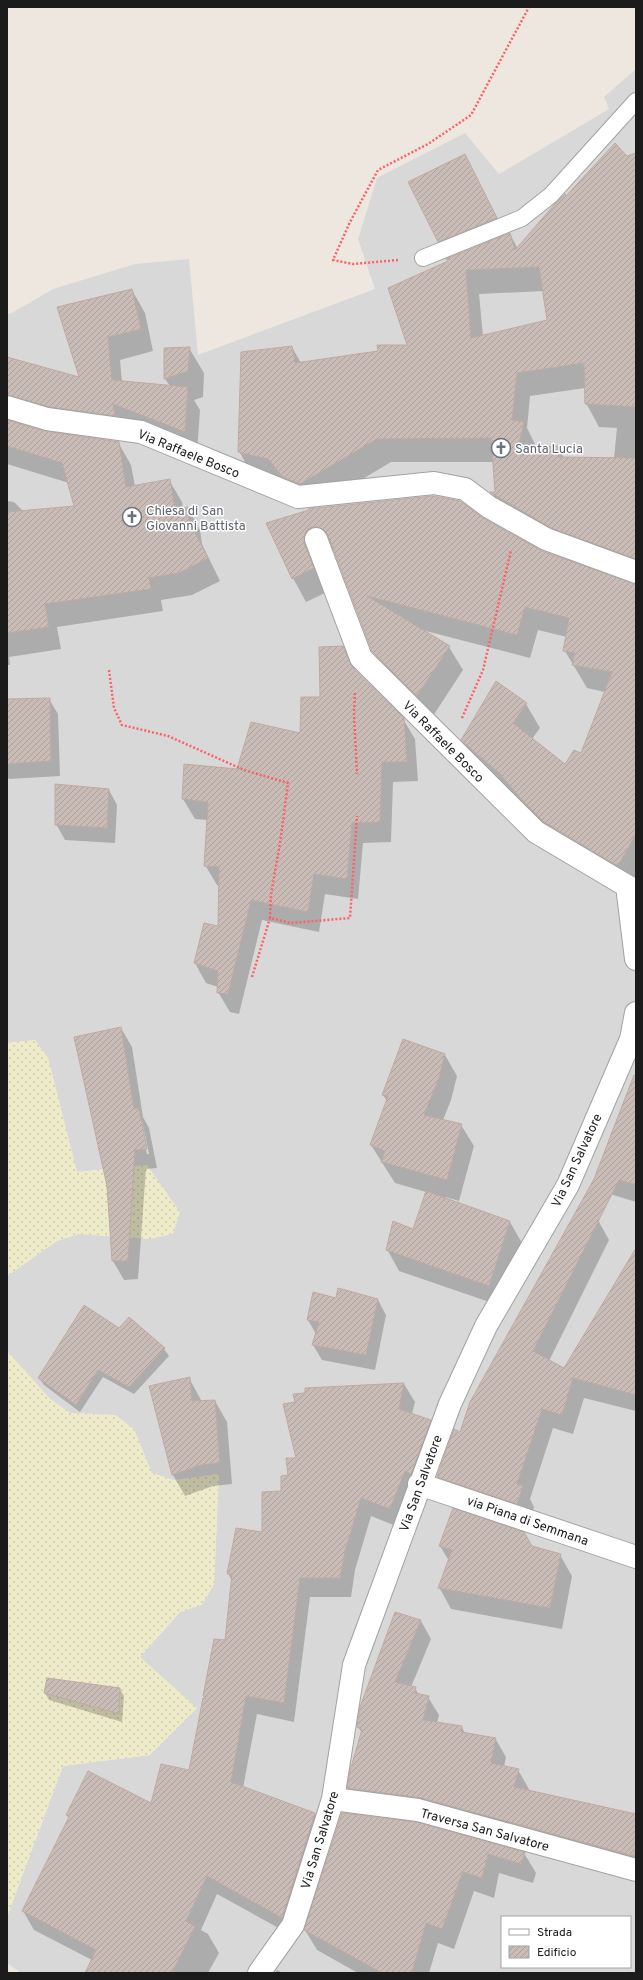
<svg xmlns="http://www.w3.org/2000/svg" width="643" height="1980" viewBox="0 0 643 1980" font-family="Overpass,sans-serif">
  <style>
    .residential { fill: #d9d8d8; fill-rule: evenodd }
    .farmland { fill: url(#farmland-dots) }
    .shadow { fill: #0003; fill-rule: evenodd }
    .building { fill: url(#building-hatch); stroke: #bfaaa2; fill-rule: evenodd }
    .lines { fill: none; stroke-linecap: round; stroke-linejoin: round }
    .service-casing { stroke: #a2a2a2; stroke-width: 18 }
    .minor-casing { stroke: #a2a2a2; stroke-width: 24 }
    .tertiary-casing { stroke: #a2a2a2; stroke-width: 24 }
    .path { stroke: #ff6068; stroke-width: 2.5; stroke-dasharray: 2 2; stroke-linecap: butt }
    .service { stroke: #fff; stroke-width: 16 }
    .minor { stroke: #fff; stroke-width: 22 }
    .tertiary { stroke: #fff; stroke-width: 22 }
    .labels { text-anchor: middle; stroke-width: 3; stroke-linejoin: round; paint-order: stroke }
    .worship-label { font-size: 13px; fill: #5b616d; stroke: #fff; text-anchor: start }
    .street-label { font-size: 13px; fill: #1b1b1b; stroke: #fff }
  </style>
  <defs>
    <pattern id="farmland-dots" width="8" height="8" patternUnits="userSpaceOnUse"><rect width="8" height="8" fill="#eeebca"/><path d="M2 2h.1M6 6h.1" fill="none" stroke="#ccc9ad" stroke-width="1.8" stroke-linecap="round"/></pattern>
    <pattern id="building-hatch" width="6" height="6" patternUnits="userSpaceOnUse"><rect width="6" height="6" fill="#c9bcb6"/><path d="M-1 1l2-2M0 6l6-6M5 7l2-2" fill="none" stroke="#aca19c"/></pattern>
  </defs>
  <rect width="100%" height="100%" fill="#ede7e0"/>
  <!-- residential -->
  <path class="residential" d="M636 69V1973H21L7 1963V1917L63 1766 150 1755 140 1657 180 1612 202 1604 214 1584 219 1474 174 1480 151 1473 134 1429 115 1415 70 1413 50 1399 7 1351V1276L57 1241 78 1234 150 1239 147 1165 77 1172 48 1058 35 1040 7 1043V313L10 314 53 289 135 264 189 259 198 355 375 289 358 239 377 178 465 133 499 174 609 109 604 97ZM502 1917H630V1967H502Z"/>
  <!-- farmland -->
  <path class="farmland" d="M35 1040 48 1058 77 1172 147 1165 180 1212 173 1234 150 1239 78 1234 57 1241 7 1276V1043Z
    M7 1351 50 1399 70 1413 115 1415 134 1429 152 1473 174 1480 219 1474 214 1584 202 1605 180 1612 140 1657 197 1708 150 1755 63 1766 7 1917Z"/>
  <!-- shadow -->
  <path class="shadow" d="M636 154V577L505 516 492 493H496L494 462H391L314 508 298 501 252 475 239 451 292 347 301 363 409 346 389 288 510 234 518 249 566 198 626 157ZM544 291 548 321 483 336 479 294ZM585 388 586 403 599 427 617 428 614 458H564L558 447 537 448 527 428 530 396Z
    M473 171 505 233 448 256 439 241Z
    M132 290 145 313 153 351 120 360 122 382 170 386 165 379V349L189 348 204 373 203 397 194 400 200 410 197 453 18 417 10 422 43 432 118 442 131 465 135 486 169 480 182 502 183 509 188 508 200 530 202 544 220 581 192 595 161 600 163 611 57 627 61 649 9 657 10 665H7V501L14 502 23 511 75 507 69 483 7 464V353L9 359 80 379Z
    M482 519 541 552 636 585V881L558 846 476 764 462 740 526 704 540 728 532 739 566 765 581 754 605 692 587 688 565 651 567 637 538 630 530 658 422 630 449 647 463 670 431 719 387 675 373 651 335 552 332 550 327 592 306 602 293 578 267 523Z
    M343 647 357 673 403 719 415 739 418 781 393 782 391 842 363 843 358 899 325 894 319 932 262 920 239 1014 230 1012 218 992V987L206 983 195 963 219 928 220 886 217 885 205 865 208 820 195 819 183 799 301 734 321 698Z
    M49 699 58 714 60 776 9 779 7 776V700Z
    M109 790 117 805 115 843 65 840 56 824Z
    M121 1028 132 1047 143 1117 149 1128 157 1168 146 1169 138 1279 124 1280 113 1261ZM140 1118 142 1121 149 1154H147Z
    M445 1055 457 1076 451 1100 443 1120 461 1125 474 1146 459 1201 446 1197 445 1199 510 1222 522 1243 501 1306 399 1271 387 1249 414 1230 426 1192 395 1183 371 1145 387 1101 383 1095Z
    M636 1078V1202L610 1194Z
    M598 1220 609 1240 549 1361 564 1369 636 1250V1411L584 1398 573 1434 553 1428 530 1499 534 1507 529 1523 449 1496 438 1477 461 1433Z
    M337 1299 378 1300 386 1315 375 1370 322 1360 313 1345 316 1334 308 1320Z
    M129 1318 164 1349 169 1356 134 1394 103 1377 80 1412 44 1385 39 1378 119 1329Z
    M189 1378 202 1402 215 1401 227 1422 232 1484 213 1486 185 1496 173 1475Z
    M404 1384 415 1402 412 1414 430 1421 441 1440 401 1528 371 1516 355 1570 351 1597H310L294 1722 257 1714 243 1788 315 1814 326 1833 293 1936 217 1894 201 1930 208 1934 219 1953 208 1973H86L92 1960 34 1930 23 1911 69 1818 67 1815 152 1804 189 1771 206 1700 204 1696 226 1641 232 1581 228 1573 263 1533 297 1459Z
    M440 1546 531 1547 560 1555 572 1576 562 1629 451 1609 439 1587 449 1561Z
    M396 1613 421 1621 431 1639 411 1687 415 1688 419 1695 428 1697 439 1715 437 1723 462 1727 465 1734 495 1738 506 1757 504 1767 518 1770 529 1789 528 1792 636 1815V1872L359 1807 348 1788 362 1733 358 1727Z
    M119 1688 124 1696 122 1722 49 1700 45 1693Z
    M342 1814 524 1853 536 1873 533 1883 499 1873 494 1898 474 1891 454 1949 438 1943 429 1973H358L317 1950 305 1930Z
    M277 1970 283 1973H275Z"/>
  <!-- building -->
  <path class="building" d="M615 143 627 156 636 153V407L585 404 584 363 517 373 512 420 524 422 518 448 558 446V457L636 458V559L551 528 490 492H495L491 438 377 439 300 484 283 477 268 459 238 452 241 352 292 346 295 363 378 351 377 345H407L388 288 448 261 446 259 510 233 515 250 554 205 565 194 566 196ZM539 267 547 320 471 338 466 270Z
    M465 154 497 218 438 242 408 182Z
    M132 289 141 329 108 337 112 380 188 387 185 432 113 404 115 416 50 407 7 395V357L79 377 57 307Z
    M190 347 188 371 164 379V348Z
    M7 420 45 431 119 442 126 487 170 479 175 510 188 507 189 521 208 558 179 573 149 578 151 589 45 604 49 627 7 633V512L74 506 62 463 7 446Z
    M433 496 460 501 483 518 542 551 636 584V834L618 866 544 822 522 800 500 774 461 740 496 681 527 703 513 723 565 764 574 750 581 753 612 672 572 665 575 653 563 651 569 618 525 607 517 635 367 596 450 646 417 696 372 651 328 535 324 530 318 527H311L306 531 304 537V543L314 568 292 579 266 523 309 510 308 509Z
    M343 646 352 667 404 718 407 762H382L380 822 352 823 347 879 314 874 308 912 251 900 228 994 217 993 218 971 194 963 204 923 218 926 219 867 204 866 208 802 182 799 184 764 237 769 251 722 300 733 301 697H320L319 647Z
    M50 698 51 761 7 764V699Z
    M55 784 109 789 107 828 55 825Z
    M121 1027 134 1109 139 1108 147 1149 135 1150 128 1261H112L107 1186 74 1037Z
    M403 1039 445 1054 439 1078 424 1115 462 1124 447 1180 381 1162 385 1151 370 1145 388 1096 382 1095Z
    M634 1075 636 1076V1185L619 1180 533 1351 564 1368 636 1248V1395L573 1378 562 1415 542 1409 517 1484 523 1486 517 1504 437 1477 454 1429 460 1432 470 1402 594 1179Z
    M426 1191 510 1221 489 1286 386 1250 393 1221 413 1229Z
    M338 1288 378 1299 366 1355 312 1345 319 1322 307 1320 313 1292 336 1298Z
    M84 1305 119 1328 129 1317 165 1348 129 1387 98 1370 76 1405 38 1378Z
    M190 1377 192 1401 215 1400 220 1463 201 1465 172 1475 149 1386Z
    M404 1383 399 1409 431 1420 411 1474 405 1471 390 1509 361 1498 345 1551 340 1578H300L284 1703 246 1696 231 1782 315 1813 282 1918 207 1876 186 1921 195 1926 172 1973H85L96 1950 22 1911 69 1817 66 1815 88 1771 151 1803 161 1764 189 1770 203 1698 206 1699 203 1696 214 1639 225 1640 232 1574H227L236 1528 262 1532V1492L281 1491V1476L288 1475 286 1458H296L283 1404 295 1402 293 1394 305 1393V1388Z
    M453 1508 524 1532 532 1546 561 1554 550 1608 438 1588 452 1550 439 1546Z
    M395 1612 421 1620 395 1682 416 1687 415 1693 429 1696 423 1720 462 1726 461 1732 496 1738 491 1763 519 1769 514 1787 636 1814V1848L634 1856 421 1798 347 1788 350 1771 362 1729 357 1727 360 1707Z
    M47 1678 120 1688 119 1714 44 1693Z
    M342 1813 416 1822 525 1852 521 1864 488 1854 482 1878 463 1872 442 1929 426 1923 412 1973H382L304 1930Z"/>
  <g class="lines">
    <defs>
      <path id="service" d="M423 258 522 218 551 195 636 101"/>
      <path id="minor" d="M316 539 361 658 536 832 627 886 636 890
        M627 886 636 959
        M419 1484 636 1557
        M333 1799 418 1810 636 1870
        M259 1973 293 1925 333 1799 354 1665 450 1404 486 1326 568 1185 631 1039 636 1013"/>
      <path id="tertiary" d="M7 407 47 419 141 432 298 497 434 483 465 489 489 507 546 539 636 572"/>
    </defs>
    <!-- service casing -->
    <use href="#service" class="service-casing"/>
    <!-- minor casing -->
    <use href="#minor" class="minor-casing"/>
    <!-- tertiary casing -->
    <use href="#tertiary" class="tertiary-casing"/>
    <!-- path -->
    <path class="path" d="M398 260 353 264 333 260 350 222 378 170 428 144 471 115 529 7
      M109 670 114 708 122 725 168 736 244 770 288 783 281 837 271 895 270 918 291 923 350 918 357 816
      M355 693 354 714 357 774
      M462 718 483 670 511 550
      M252 977 270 918"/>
    <!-- service -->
    <use href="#service" class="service"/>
    <!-- minor -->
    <use href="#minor" class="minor"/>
    <!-- tertiary -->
    <use href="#tertiary" class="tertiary"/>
  </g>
  <!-- icons -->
  <defs>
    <symbol id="church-ring" viewBox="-11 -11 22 22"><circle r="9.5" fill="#fff" stroke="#6b7280" stroke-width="1.5"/><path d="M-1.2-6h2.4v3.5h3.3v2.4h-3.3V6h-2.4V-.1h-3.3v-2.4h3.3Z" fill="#6b7280"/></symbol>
  </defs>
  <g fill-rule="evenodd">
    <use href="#church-ring" x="490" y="437" width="22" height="22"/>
    <use href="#church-ring" x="121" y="506" width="22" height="22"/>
  </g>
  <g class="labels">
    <!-- worship labels -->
    <g class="worship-label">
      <text x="515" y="453">Santa Lucia</text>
      <text x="146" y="515">Chiesa di San<tspan x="146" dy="15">Giovanni Battista</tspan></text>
    </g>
    <!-- street labels -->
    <g class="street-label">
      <text transform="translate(189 453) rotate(22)" y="5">Via Raffaele Bosco</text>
      <text transform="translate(444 741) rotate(45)" y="5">Via Raffaele Bosco</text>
      <text transform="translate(576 1160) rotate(-65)" y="5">Via San Salvatore</text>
      <text transform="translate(420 1483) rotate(-70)" y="5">Via San Salvatore</text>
      <text transform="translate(528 1520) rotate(19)" y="5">via Piana di Semmana</text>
      <text transform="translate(485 1829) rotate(15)" y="5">Traversa San Salvatore</text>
      <text transform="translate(319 1840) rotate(-73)" y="5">Via San Salvatore</text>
    </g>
  </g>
  <!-- border -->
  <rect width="643" height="1980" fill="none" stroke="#1b1b1b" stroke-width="16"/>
  <!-- legend -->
  <rect x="501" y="1916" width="130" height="52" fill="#ffffff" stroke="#a4a4a4"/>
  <rect x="509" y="1929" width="20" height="6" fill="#ffffff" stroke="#a4a4a4"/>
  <text x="537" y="1936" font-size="12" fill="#1b1b1b">Strada</text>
  <rect x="509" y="1946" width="20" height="12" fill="url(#building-hatch)" stroke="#a4a4a4"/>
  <text x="537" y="1956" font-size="12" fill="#1b1b1b">Edificio</text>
</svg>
